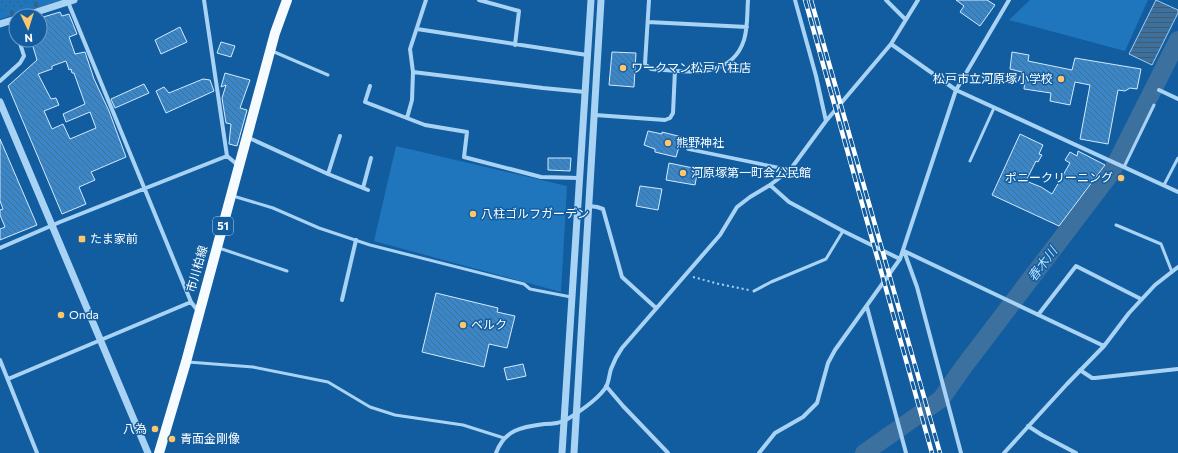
<svg xmlns="http://www.w3.org/2000/svg" width="1178" height="453" viewBox="0 0 1178 453" font-family="Commissioner,'Noto Sans JP',sans-serif">
  <style>
    .grass { fill: #2076bc }
    .cemetery { fill: url(#cemetery-stones) }
    .park { fill: url(#park-dots) }
    .water { fill: url(#water-rules); stroke: #9bcff8 }
    .lines { fill: none; stroke-linecap: round; stroke-linejoin: round }
    .river { stroke: #3b709f; stroke-width: 18 }
    .building { fill: url(#building-back-hatch); stroke: #d2eafe; fill-rule: evenodd }
    .path { stroke: #a9d3f5; stroke-width: 2; stroke-dasharray: 2 3; stroke-linecap: butt }
    .service { stroke: #a9d3f5; stroke-width: 3 }
    .pedestrian { stroke: #a9d3f5; stroke-width: 3.5 }
    .minor { stroke: #a9d3f5; stroke-width: 4 }
    .tertiary { stroke: #a9d3f5; stroke-width: 7 }
    .primary { stroke: #f6fbff; stroke-width: 10 }
    .rail-casing { stroke: #fff; stroke-width: 4.5 }
    .rail { stroke: #125d9f; stroke-width: 3; stroke-dasharray: 9; stroke-linecap: butt }
    .poi-dot { fill: #ffc66c; stroke: #125d9f; stroke-width: 1.5 }
    .labels { text-anchor: middle; stroke-width: 3; stroke-linejoin: round; paint-order: stroke }
    .shield { fill: #125d9f; stroke: #b8cee2; stroke-width: 1 }
    .shield-label { font-size: 11px; font-weight: bold; fill: #fff }
    .poi-label { font-size: 12px; fill: #fff; stroke: #125d9f; text-anchor: start }
    .street-label { font-size: 12px; fill: #fff; stroke: #125d9f }
    .water-label { font-size: 13px; font-style: italic; fill: #b6dcfb; stroke: #125d9f }
  </style>
  <defs>
    <pattern id="cemetery-stones" width="16" height="16" patternUnits="userSpaceOnUse"><rect width="16" height="16" fill="#2076bc"/><path d="M2 7V4a2 2 0 0 1 4 0v3zM10 15v-3a2 2 0 0 1 4 0v3z" fill="#366184"/></pattern>
    <pattern id="park-dots" width="8" height="8" patternUnits="userSpaceOnUse"><rect width="8" height="8" fill="#2076bc"/><path d="M2 2h.1M6 6h.1" fill="none" stroke="#366184" stroke-width="1.8" stroke-linecap="round"/></pattern>
    <pattern id="water-rules" width="6" height="5" patternUnits="userSpaceOnUse"><rect width="6" height="5" fill="#3b709f"/><path d="M0 2.5h6" fill="none" stroke="#455a6d"/></pattern>
    <pattern id="building-back-hatch" width="6" height="6" patternUnits="userSpaceOnUse"><rect width="6" height="6" fill="#3a86c6"/><path d="M-1 5l2 2M0 0l6 6M5-1l2 2" fill="none" stroke="#416f95"/></pattern>
  </defs>
  <rect width="100%" height="100%" fill="#125d9f"/>
  <!-- grass -->
  <path class="grass" d="M1030 0H1148L1125 51 1009 20Z
    M396 146 567 186 561 292 374 241Z"/>
  <!-- cemetery -->
  <path class="cemetery" d="M0 0H63L0 19Z"/>
  <!-- park -->
  <path class="park" d="M0 0H41L0 12Z"/>
  <!-- water -->
  <path class="water" d="M1156 0 1178 10V13L1152 65 1129 54Z"/>
  <g class="lines">
    <!-- river -->
    <path class="river" d="M864 453 941 399 962 369 1111 173 1178 40"/>
  </g>
  <!-- building -->
  <path class="building" d="M956 0H987L995 5 980 26 960 12 964 6Z
    M60 12 62 16 69 14 77 34 69 37 75 54 85 52 94 79 109 111 126 157 91 172 95 180 79 187 86 204 62 214 8 86 37 60 31 40H40V18ZM66 61 69 70 71 69 72 73H74L85 104 63 114 66 122 90 112 96 128 70 139 63 124 52 129 44 111 59 105 56 98 51 99 38 74 52 69V66Z
    M180 27 187 42 161 54 155 40Z
    M221 42 235 46 231 57 217 53Z
    M612 52 636 53 634 87 609 85Z
    M1012 52 1029 55 1028 61 1072 70 1075 58 1141 69 1137 89 1130 88 1125 91 1118 90 1108 144 1080 139 1090 85 1075 82 1070 105 1050 101 1051 93 1024 89 1025 79 1020 78 1022 72 1010 69Z
    M225 73 250 80 240 108 247 110 237 146 229 144 231 124 226 123 222 98 226 85 221 87Z
    M203 79 210 80 214 91 166 113 156 91 164 87 169 93Z
    M144 84 149 93 115 108 111 99Z
    M648 131 662 134V132L682 137 676 157 655 152V149L644 145Z
    M1020 134 1043 145 1039 154 1042 155 1038 162 1036 161 1026 181 1041 187 1052 194 1070 163 1065 160 1070 152 1077 156 1078 151 1105 165 1059 226 992 195Z
    M0 139 37 225 0 240V229L5 227 0 215V210L3 209 0 201Z
    M548 158H571L570 171 548 170Z
    M669 163 698 169 695 185 666 180Z
    M640 186 662 189 658 210 636 206Z
    M436 293 498 308 497 312 515 316 507 348 489 344 484 367 422 352Z
    M523 364 526 376 507 380 504 368Z"/>
  <g class="lines">
    <!-- path -->
    <path class="path" d="M693 277 719 284 749 290"/>
    <!-- service -->
    <path class="service" d="M272 51 328 75
      M970 161 994 108
      M1124 167 1154 105
      M1164 185 1178 158
      M233 196 273 208 319 228 370 245 524 284 530 289 571 297
      M1116 225 1161 244 1172 272
      M219 248 287 271
      M754 291 771 282 826 259 843 231
      M188 362 253 367 328 382 370 407 395 415 463 425 504 438"/>
    <!-- pedestrian -->
    <path class="pedestrian" d="M688 149 790 170"/>
    <!-- minor -->
    <path class="minor" d="M204 0 227 156
      M426 0 410 49 413 72 543 88 585 92
      M479 0 519 11 515 45
      M649 0 645 64 651 69C684 71 731 81 744 40 748 27 747 13 748 0
      M795 0 816 76 826 121
      M886 0 905 19
      M68 2 191 302 198 311
      M13 20 16 30
      M648 22 747 27
      M417 29 587 55
      M891 44 956 90 1178 192
      M0 81 20 63 24 56 19 40
      M370 86 365 102 425 125 467 132 464 157 541 177 579 178
      M1159 90 1178 99
      M595 115 665 120 670 118 673 113 675 70
      M407 118 412 100 413 72
      M247 137 328 174 368 190
      M328 174 340 136
      M770 185 789 202 843 231 900 259
      M363 188 371 158
      M589 206 597 207 603 209 622 277 656 308
      M0 248 60 222 227 156 239 166
      M904 251 1104 346
      M904 251 917 287 961 453
      M342 300 356 240
      M867 307 906 453
      M1038 315 1076 266 1141 299
      M0 360 37 453
      M1080 370 1092 378H1095L1178 369
      M8 379 191 302
      M606 386 623 406 668 453
      M1028 426 1042 435 1076 453
      M496 453C505 429 522 427 545 424 552 424 560 423 566 420 579 412 598 400 606 387 609 382 609 375 611 369 614 361 617 355 622 348L720 235 737 207 750 197 770 185 790 170 826 121 891 44 918 0
      M759 453 775 433 803 417 817 403 828 363 835 350 900 259 956 90 1009 0
      M1004 453 1067 384 1104 346 1129 313 1155 285 1178 267"/>
    <!-- tertiary -->
    <path class="tertiary" d="M24 16 74 0
      M0 24 16 19
      M0 102 148 453
      M562 453 591 0
      M574 453 601 0"/>
    <!-- primary -->
    <path class="primary" d="M159 453 186 362 275 33 287 0"/>
    <defs>
      <path id="rail" d="M805 0 932 453
        M811 0 940 453"/>
    </defs>
    <!-- rail casing -->
    <use href="#rail" class="rail-casing"/>
    <!-- rail -->
    <use href="#rail" class="rail"/>
  </g>
  <!-- markers -->
  <g class="poi-dot">
    <circle cx="623" cy="68" r="4"/>
    <circle cx="1061" cy="79" r="4"/>
    <circle cx="668" cy="143" r="4"/>
    <circle cx="683" cy="173" r="4"/>
    <circle cx="1121" cy="178" r="4"/>
    <circle cx="473" cy="214" r="4"/>
    <rect x="78" y="235" width="8" height="8" rx="2"/>
    <circle cx="61" cy="315" r="4"/>
    <circle cx="463" cy="325" r="4"/>
    <circle cx="155" cy="429" r="4"/>
    <circle cx="172" cy="439" r="4"/>
  </g>
  <g class="labels">
    <!-- shield labels -->
    <rect class="shield" x="213" y="217" width="20" height="18" rx="3"/>
    <g class="shield-label">
      <text x="223" y="230">51</text>
    </g>
    <!-- poi labels -->
    <g class="poi-label">
      <text x="631" y="72">ワークマン松戸八柱店</text>
      <text x="1053" y="83" text-anchor="end">松戸市立河原塚小学校</text>
      <text x="676" y="147">熊野神社</text>
      <text x="691" y="177">河原塚第一町会公民館</text>
      <text x="1113" y="182" text-anchor="end">ポニークリーニング</text>
      <text x="481" y="218">八柱ゴルフガーデン</text>
      <text x="90" y="243">たま家前</text>
      <text x="69" y="319">Onda</text>
      <text x="471" y="329">ベルク</text>
      <text x="147" y="433" text-anchor="end">八為</text>
      <text x="180" y="443">青面金剛像</text>
    </g>
    <!-- street labels -->
    <g class="street-label">
      <text transform="translate(197 269) rotate(-74)" y="4">市川柏線</text>
    </g>
    <!-- water labels -->
    <g class="water-label">
      <text transform="translate(1042 264) rotate(-53)" y="5">春木川</text>
    </g>
  </g>
  <!-- north arrow -->
  <g transform="translate(28 28) rotate(176)"><circle r="19" fill="#125d9f" stroke="#719ec5"/>
  <path d="M0-3L7 15L0 10L-7 15Z" fill="#ffc66c"/>
  <text y="-6" font-size="11" font-weight="bold" text-anchor="middle" fill="#ffffff">N</text>
  </g>
</svg>
